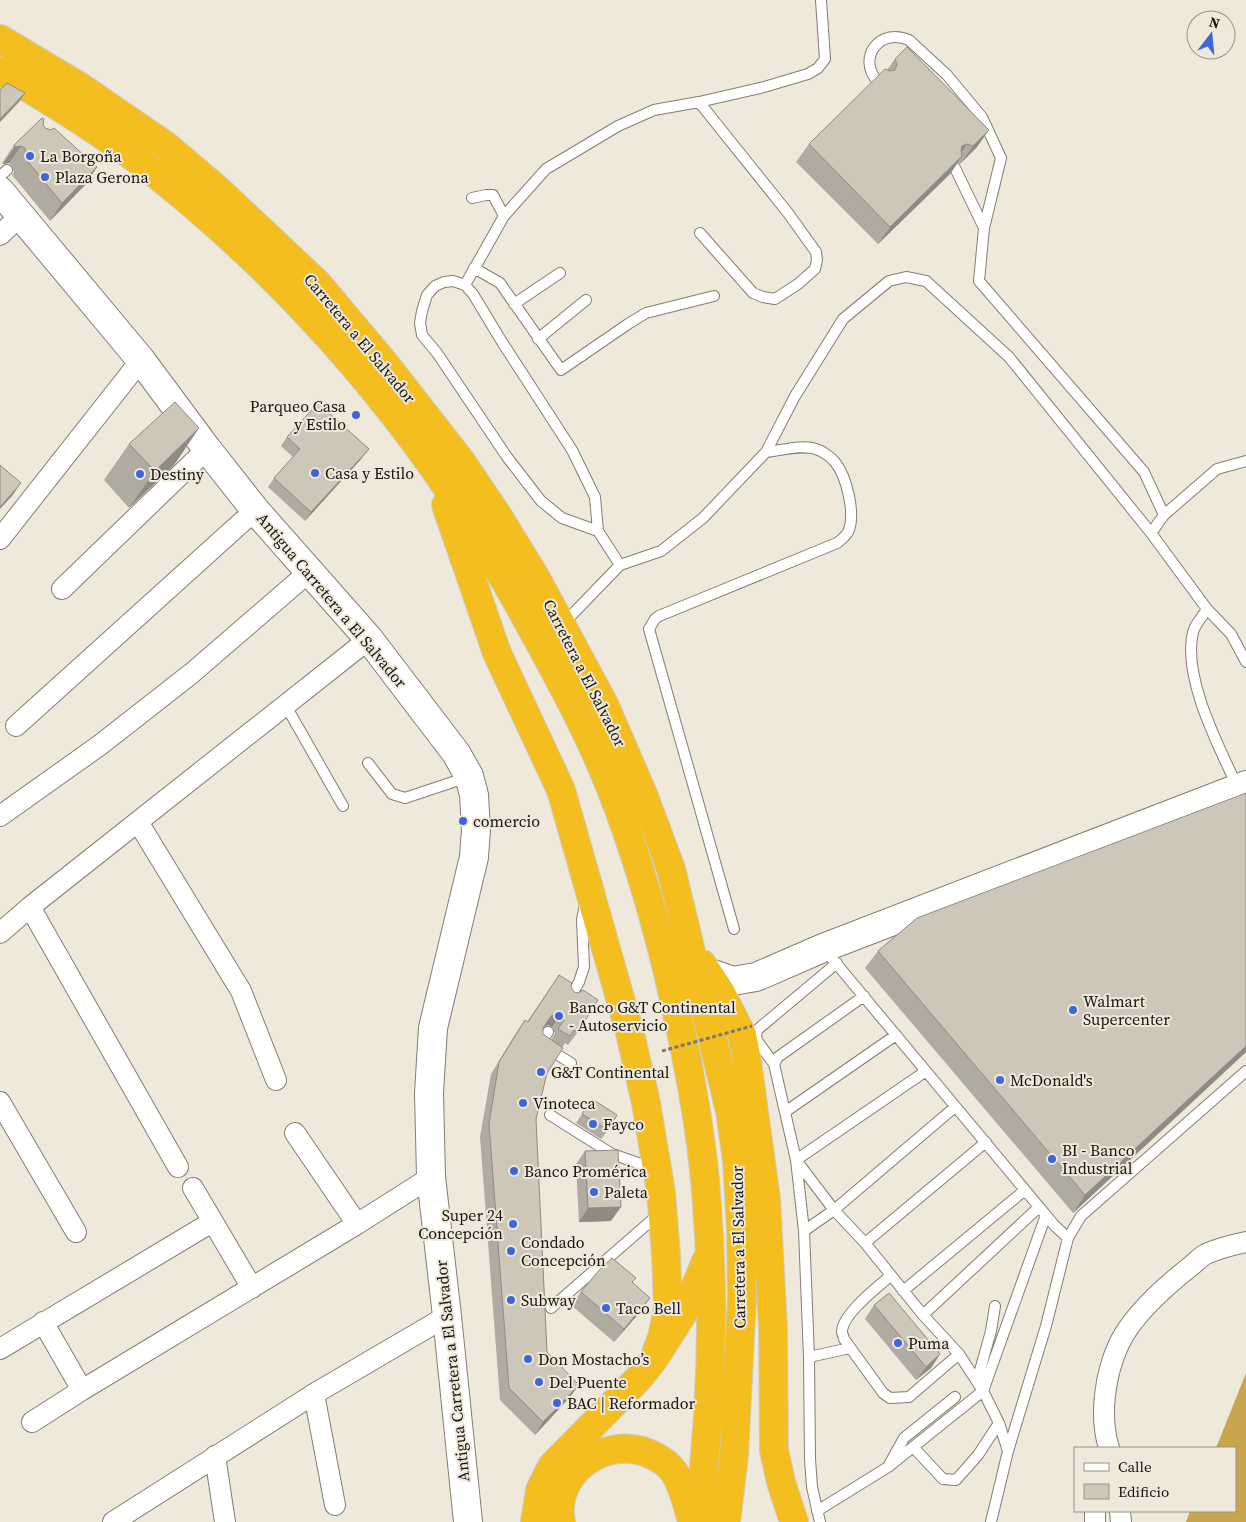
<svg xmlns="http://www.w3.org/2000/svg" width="1246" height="1522" viewBox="0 0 1246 1522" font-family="'Source Serif 4',serif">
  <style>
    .forest { fill: #c9a550 }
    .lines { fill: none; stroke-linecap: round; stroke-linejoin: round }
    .lane-casing { stroke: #847e72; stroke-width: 12 }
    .street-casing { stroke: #847e72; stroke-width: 22 }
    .secondary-casing { stroke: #847e72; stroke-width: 30 }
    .highway-casing { stroke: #ccccca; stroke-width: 30 }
    .lane { stroke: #fff; stroke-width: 10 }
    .street { stroke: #fff; stroke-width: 20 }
    .secondary { stroke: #fff; stroke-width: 28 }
    .highway { stroke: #f5be1f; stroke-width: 28 }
    .path-bridge { stroke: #7d7970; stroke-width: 3; stroke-dasharray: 4 2.5; stroke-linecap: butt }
    .wall { fill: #b0aba0; fill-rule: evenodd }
    .shaded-wall { fill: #908b82 }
    .building { fill: #cdc7ba; stroke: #908b82 }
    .poi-dot { fill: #4065d7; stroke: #efe9db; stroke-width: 2 }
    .labels { text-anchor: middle; stroke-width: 4; stroke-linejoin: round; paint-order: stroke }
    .poi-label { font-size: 16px; fill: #171510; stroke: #efe9db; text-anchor: start }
    .street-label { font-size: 16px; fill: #171510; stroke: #efe9db }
  </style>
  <rect width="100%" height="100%" fill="#efe9db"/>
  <!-- forest -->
  <path class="forest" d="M1246 1373V1522H1186L1190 1511H1235V1448H1216Z"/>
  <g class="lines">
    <defs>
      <path id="lane" d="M878 82C856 58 880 27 909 40L947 75 982 117 1001 158 984 228
        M699 102 788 213 816 252 817 260 815 269 798 284 775 299 763 297 753 293 700 233
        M955 168 984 228 979 281 1144 472 1164 515 1151 533
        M0 176 7 170
        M472 198 486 195H493L504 216
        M474 268 500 283 561 370 628 324 646 313 714 296
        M465 285 453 281 444 282 435 286 427 295 422 311 420 323 422 335 437 353 507 457 541 501 562 518 598 531
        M514 304 560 273
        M538 339 586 300
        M1164 515 1217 469 1246 461
        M620 565 661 551 703 518 766 452 795 396 843 319 889 281 906 277 926 281 1009 357 1151 533 1207 609 1231 634 1246 662
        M1207 609C1203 616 1195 624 1193 632 1182 677 1219 747 1238 788
        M563 624 620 565 598 531 595 497 572 450 502 342 473 294 465 285 504 216 546 169 618 126 654 110 699 102 764 87 808 74 818 68 825 59 821 0
        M286 706 343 806
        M368 763 392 794 405 798 468 777
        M734 929 649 629 655 619 659 616 837 543C841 540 845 537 848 532 856 515 847 477 835 462 831 457 822 451 816 449 802 444 780 451 766 452
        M825 950 1055 1226 1068 1238
        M569 999 579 982 584 967 582 919 585 905
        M548 1032 540 1044 571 1063
        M774 1064 756 1039 757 1030 837 963
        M926 1071 796 1160 834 1210 865 1243 923 1315 959 1354 983 1391 999 1423 1008 1451
        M785 1112 896 1035
        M550 1115 612 1154 655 1169
        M804 1231 834 1210 955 1107
        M865 1243 986 1142
        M890 1276C878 1287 842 1314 842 1332 842 1334 844 1337 844 1339L883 1393 890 1398 909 1397 959 1354
        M903 1291 1025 1190
        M551 1308 660 1213
        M923 1315 1039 1207
        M809 1357 850 1348
        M977 1381 991 1331 995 1306
        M914 1448 943 1479 956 1480 978 1455 999 1423
        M889 1465 904 1438 955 1397
        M817 1511 888 1467 983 1391 1046 1215
        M820 1522 812 1487 810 1459 809 1357 804 1231 796 1160 774 1064 778 1057 864 996
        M991 1522 1008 1451 1046 1326 1068 1238 1081 1216 1246 1071"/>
      <path id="street" d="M0 235 20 216
        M0 539 141 360
        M62 589 207 449
        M16 726 242 522 256 511
        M0 816 100 745 192 673 309 572
        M138 822 241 991 276 1080
        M30 907 178 1167
        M0 933 30 907 369 639
        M0 1102 76 1232
        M295 1133 357 1224
        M193 1188 252 1288
        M43 1322 82 1390
        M0 1349 212 1222
        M314 1394 335 1505
        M32 1422 82 1390 357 1224 431 1177
        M1109 1448C1099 1416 1105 1374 1119 1344 1132 1316 1167 1285 1191 1266 1196 1262 1200 1257 1206 1254 1219 1248 1232 1245 1246 1242
        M215 1456 225 1522
        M1095 1511V1522
        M1120 1511 1121 1522
        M113 1522 314 1394 447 1316"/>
      <path id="secondary" d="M0 191 141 360 207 449 256 511 369 639 456 753 469 776 474 795 476 829 474 857 433 1028 429 1093 431 1177 447 1316 468 1522
        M707 972 733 981 756 977 823 948 1246 785"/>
      <path id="highway" d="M0 39 82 88 165 145 218 190 317 283 386 365 461 461 498 516 536 578 604 704 643 794 671 869 730 1111 737 1161 741 1229 742 1298 734 1456 726 1522
        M0 71C54 103 108 136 157 175 262 259 355 357 433 467 464 511 492 558 519 605 552 666 586 725 611 789 634 847 652 908 667 969 685 1047 702 1126 707 1205 715 1311 711 1417 698 1522
        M446 505 497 653 561 790 630 1033 646 1103 661 1192 666 1256 668 1307 663 1334 654 1359
        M702 964 721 993 742 1035 747 1061 766 1199 773 1328 774 1450 781 1482 794 1522
        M535 1522 540 1490 552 1466 638 1379 654 1359 682 1315 695 1288 706 1261
        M561 1522C551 1473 606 1434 650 1454 659 1458 668 1463 674 1472 683 1486 688 1506 692 1522"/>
    </defs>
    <!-- lane casing -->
    <use href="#lane" class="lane-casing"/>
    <!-- street casing -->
    <use href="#street" class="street-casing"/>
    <!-- secondary casing -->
    <use href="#secondary" class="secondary-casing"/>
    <!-- highway casing -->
    <use href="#highway" class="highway-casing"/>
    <!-- lane -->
    <use href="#lane" class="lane"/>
    <!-- street -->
    <use href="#street" class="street"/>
    <!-- secondary -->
    <use href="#secondary" class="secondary"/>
    <!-- highway -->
    <use href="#highway" class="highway"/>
    <!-- path-bridge -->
    <path class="path-bridge" d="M662 1051 752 1026"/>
  </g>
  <!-- wall -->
  <path class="wall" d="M895 59 977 147 960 164 958 163 950 174 878 244 796 162 809 144 887 70Z
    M43 125 45 128 97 167 85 185 50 221 12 175 14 172 12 166 9 163 3 164 2 163 14 145Z
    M199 428 174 465 129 508 104 480 129 444Z
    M287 437 362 458 305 521 268 487 274 478 293 457 281 446Z
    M878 951 1246 1052 1073 1213 865 968Z
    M559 975 571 987 577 1033 568 1045 565 1043 547 1073 536 1119 547 1352 570 1397 535 1435 500 1400 480 1137 491 1074 516 1033 525 1020 527 1022ZM548 1025 552 1027 555 1033 551 1040 543 1034V1028Z
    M592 1099 608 1130 601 1139 576 1123Z
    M585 1151 611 1221 579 1222 576 1164Z
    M636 1278 632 1282 641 1311 614 1342 571 1305 581 1292Z
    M874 1305 940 1354 931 1368 916 1380 865 1319Z"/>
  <!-- shaded-wall -->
  <path class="shaded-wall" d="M25 93 19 102 0 122V119Z
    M989 130 977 147 960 164 973 146Z
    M967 144 955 161 962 146Z
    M21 146 9 163 3 164 15 147Z
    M962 156 950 174 878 244 890 227Z
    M97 167 85 185 50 221 62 203Z
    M199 428 174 465 129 508 155 471Z
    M369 449 362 458 305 521 311 512Z
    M21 483 12 496 0 509V507Z
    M557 1013 561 1014 552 1027 548 1025 542 1028 551 1016Z
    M1246 1046V1052L1073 1213 1085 1195Z
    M621 1207 611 1221 579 1222 588 1208Z
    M650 1298 641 1311 614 1342 624 1329Z
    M940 1354 931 1368 916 1380 926 1367Z
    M579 1385 570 1397 535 1435 543 1422Z"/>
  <!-- building -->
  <path class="building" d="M907 47 989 130 973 146 967 144 962 146 961 150 962 156 890 227 809 144 885 69 890 71 895 70 897 64 895 59Z
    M7 83 25 93 0 119V90Z
    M42 118 44 119 43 125 45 128 51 130 54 128 97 167 62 203 24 157 26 154 25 148 21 146 15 147 14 145Z
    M175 402 199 428 155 471 129 444Z
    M318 403 369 449 311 512 274 478 300 449 287 437Z
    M0 465 21 483 0 507Z
    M1246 793V1046L1085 1195 878 951 917 918Z
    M559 975 572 983 571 987 574 992 578 993 583 990 598 1000 577 1033 574 1030 570 1036 558 1029 564 1020 561 1014 557 1013 551 1016 543 1028V1034L563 1048 547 1073 536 1119 547 1352 579 1385 543 1422 509 1388 489 1124 499 1062 525 1020 528 1022Z
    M592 1099 617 1115 608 1130 582 1114Z
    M618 1150 621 1207 588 1208 585 1151Z
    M612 1258 636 1278 632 1282 650 1298 624 1329 581 1292 600 1269Z
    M889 1293 940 1354 926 1367 874 1305Z"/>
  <!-- markers -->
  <g class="poi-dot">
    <circle cx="30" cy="156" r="5"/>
    <circle cx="45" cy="177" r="5"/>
    <circle cx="356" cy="415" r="5"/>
    <circle cx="315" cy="473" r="5"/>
    <circle cx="140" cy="474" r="5"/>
    <circle cx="463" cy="821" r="5"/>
    <circle cx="1073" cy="1010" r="5"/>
    <circle cx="559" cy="1016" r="5"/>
    <circle cx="541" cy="1072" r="5"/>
    <circle cx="1000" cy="1080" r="5"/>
    <circle cx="523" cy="1103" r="5"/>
    <circle cx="593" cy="1124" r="5"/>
    <circle cx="1052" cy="1159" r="5"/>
    <circle cx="514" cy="1171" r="5"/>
    <circle cx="594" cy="1192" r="5"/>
    <circle cx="513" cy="1224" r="5"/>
    <circle cx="511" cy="1251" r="5"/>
    <circle cx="511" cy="1300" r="5"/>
    <circle cx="606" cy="1308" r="5"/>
    <circle cx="898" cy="1343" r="5"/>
    <circle cx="528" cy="1359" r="5"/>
    <circle cx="539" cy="1382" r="5"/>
    <circle cx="557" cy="1403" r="5"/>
  </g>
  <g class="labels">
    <!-- poi labels -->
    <g class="poi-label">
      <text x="40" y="162">La Borgoña</text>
      <text x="55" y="183">Plaza Gerona</text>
      <text x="346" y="412" text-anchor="end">Parqueo Casa<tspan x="346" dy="18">y Estilo</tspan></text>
      <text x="325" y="479">Casa y Estilo</text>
      <text x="150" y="480">Destiny</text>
      <text x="473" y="827">comercio</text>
      <text x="1083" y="1007">Walmart<tspan x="1083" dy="18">Supercenter</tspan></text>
      <text x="569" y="1013">Banco G&amp;T Continental<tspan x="569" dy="18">- Autoservicio</tspan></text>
      <text x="551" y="1078">G&amp;T Continental</text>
      <text x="1010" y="1086">McDonald's</text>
      <text x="533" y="1109">Vinoteca</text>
      <text x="603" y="1130">Fayco</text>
      <text x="1062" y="1156">BI - Banco<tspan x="1062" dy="18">Industrial</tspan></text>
      <text x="524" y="1177">Banco Promérica</text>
      <text x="604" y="1198">Paleta</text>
      <text x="503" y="1221" text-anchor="end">Super 24<tspan x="503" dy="18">Concepción</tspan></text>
      <text x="521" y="1248">Condado<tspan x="521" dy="18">Concepción</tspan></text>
      <text x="521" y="1306">Subway</text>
      <text x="616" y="1314">Taco Bell</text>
      <text x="908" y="1349">Puma</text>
      <text x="538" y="1365">Don Mostacho’s</text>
      <text x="549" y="1388">Del Puente</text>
      <text x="567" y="1409">BAC | Reformador</text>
    </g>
    <!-- street labels -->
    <g class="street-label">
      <text transform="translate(360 338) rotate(50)" y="6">Carretera a El Salvador</text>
      <text transform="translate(332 600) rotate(50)" y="6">Antigua Carretera a El Salvador</text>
      <text transform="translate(585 673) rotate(63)" y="6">Carretera a El Salvador</text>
      <text transform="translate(738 1247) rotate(-91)" y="6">Carretera a El Salvador</text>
      <text transform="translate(452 1371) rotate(-96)" y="6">Antigua Carretera a El Salvador</text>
    </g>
  </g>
  <!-- legend -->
  <rect x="1074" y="1447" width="162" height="65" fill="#efe9db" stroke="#99948a"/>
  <rect x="1084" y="1463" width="25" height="8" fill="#ffffff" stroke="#99948a"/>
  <text x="1118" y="1472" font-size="15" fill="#171510">Calle</text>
  <rect x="1084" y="1484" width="25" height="15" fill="#cdc7ba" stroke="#99948a"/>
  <text x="1118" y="1497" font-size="15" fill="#171510">Edificio</text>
  <!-- north arrow -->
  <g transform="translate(1211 35) rotate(16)"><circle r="24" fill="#efe9db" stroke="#99948a"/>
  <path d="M0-4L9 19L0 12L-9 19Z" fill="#4065d7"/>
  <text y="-8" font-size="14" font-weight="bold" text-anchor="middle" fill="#171510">N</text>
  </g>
</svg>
